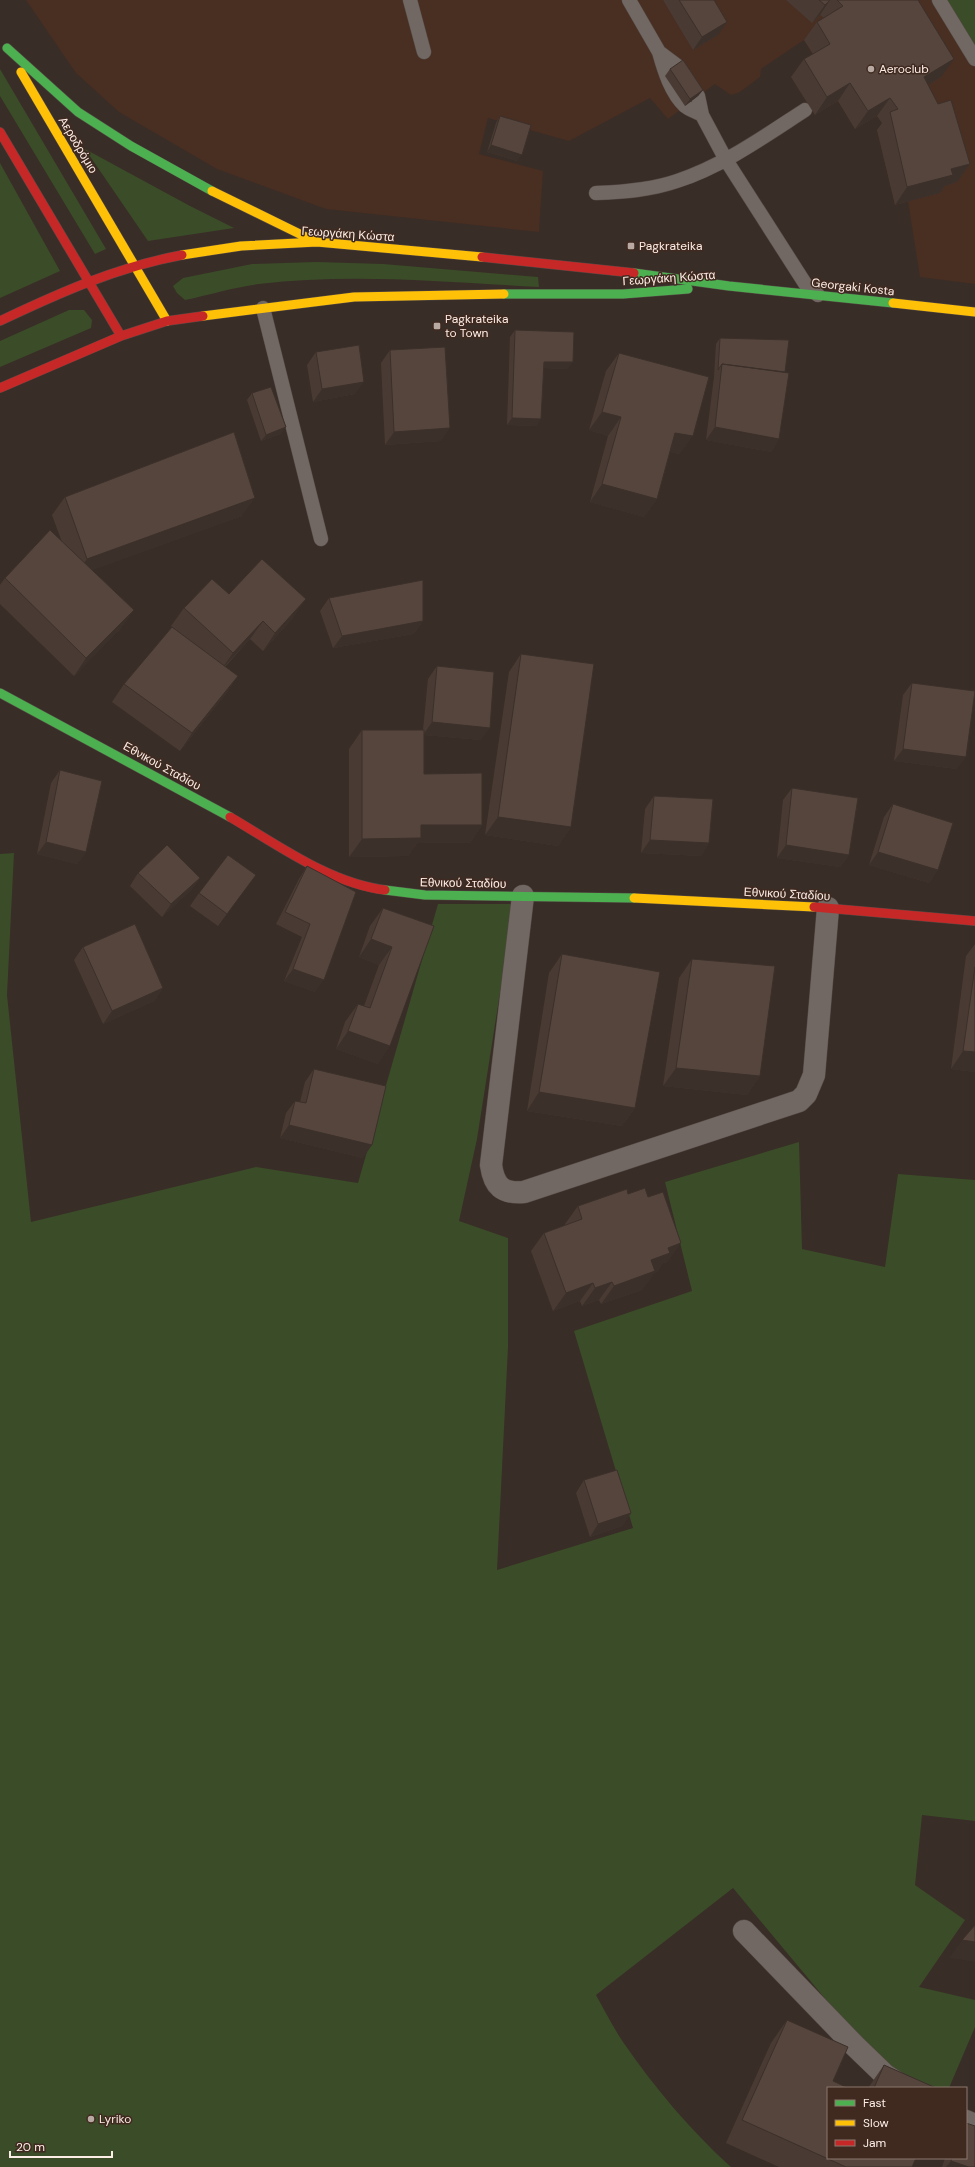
<svg xmlns="http://www.w3.org/2000/svg" width="975" height="2167" viewBox="0 0 975 2167" font-family="'DM Sans',sans-serif">
  <style>
    .built { fill: #492e22 }
    .green { fill: #3b4c28 }
    .lines { fill: none; stroke-linecap: round; stroke-linejoin: round }
    .lane-casing { stroke: #544944; stroke-width: 15 }
    .street-casing { stroke: #544944; stroke-width: 23 }
    .fast-casing { stroke: #544944; stroke-width: 10 }
    .slow-casing { stroke: #544944; stroke-width: 10 }
    .jam-casing { stroke: #544944; stroke-width: 10 }
    .lane { stroke: #726863; stroke-width: 14 }
    .street { stroke: #726863; stroke-width: 22 }
    .fast { stroke: #4caf50; stroke-width: 9 }
    .slow { stroke: #ffc107; stroke-width: 9 }
    .jam { stroke: #c62828; stroke-width: 9 }
    .wall { fill: #493b34 }
    .shaded-wall { fill: #3c302b }
    .building { fill: #55453d; stroke: #3c302b }
    .poi-dot { fill: #b8aaa3; stroke: #402a20; stroke-width: 1.5 }
    .labels { text-anchor: middle; stroke-width: 3; stroke-linejoin: round; paint-order: stroke }
    .poi-label { font-size: 12px; fill: #fcede6; stroke: #402a20; text-anchor: start }
    .street-label { font-size: 12px; fill: #fcede6; stroke: #402a20 }
  </style>
  <rect width="100%" height="100%" fill="#392d27"/>
  <!-- built -->
  <path class="built" d="M26 0H975V284L920 277 908 201 895 205 877 130 885 127 877 116 855 129 838 101 815 115 791 77 817 62 804 40 761 69 760 77 740 92 731 95 715 84 668 119 650 98 569 141 488 118 479 154 543 171 539 232 326 209 217 169 119 112 76 73Z"/>
  <!-- green -->
  <path class="green" d="M942 0H975V55Z
    M0 69 106 249 95 254 0 96Z
    M85 149 190 206 234 228 148 241Z
    M0 163 60 271 0 298Z
    M316 262 383 264 538 277 539 287C446 282 351 273 259 284 234 287 209 295 185 300L177 293 173 286 183 278 252 264Z
    M69 310H84L92 320 91 328 0 367V341Z
    M14 853 7 995 31 1222 256 1167 358 1183 438 904H514L477 1139 459 1221 508 1238V1347L497 1570 633 1528 574 1331 692 1291 665 1182 799 1142 802 1249 885 1267 898 1174 975 1180V1821L922 1815 915 1885 965 1920 919 1987 975 2000V2027L949 2088H923L901 2075 852 2031 733 1888 596 1995C605 2011 613 2027 623 2042 654 2087 691 2131 731 2167H0V854Z"/>
  <g class="lines">
    <defs>
      <path id="lane" d="M410 0 424 52
        M629 0 659 52 679 67 698 96 702 115 726 160 806 285 818 295
        M939 0 975 59
        M659 52C664 70 671 93 685 106 690 110 697 112 702 115
        M596 193C623 192 651 190 677 181 723 166 765 136 805 110
        M263 308 321 539"/>
      <path id="street" d="M523 896 491 1165C494 1186 502 1194 524 1192L799 1101 806 1094 814 1075 828 908
        M744 1931 855 2046 885 2075 905 2088
        M966 2121 975 2125"/>
      <path id="fast" d="M7 48 78 112 131 146 212 191
        M634 273 729 286 893 303
        M504 294H623L688 289
        M0 693 230 817
        M385 890 425 895 634 898"/>
      <path id="slow" d="M21 72 167 321
        M212 191 312 240
        M182 255 241 246 317 242 482 257
        M893 303 975 312
        M203 316 354 297 504 294
        M634 898 814 907"/>
      <path id="jam" d="M0 132 121 336
        M482 257 634 273
        M0 321C59 293 117 267 182 255
        M0 388 121 336 167 321 203 316
        M230 817C278 845 329 883 385 890
        M814 907 975 921"/>
    </defs>
    <!-- lane casing -->
    <use href="#lane" class="lane-casing"/>
    <!-- street casing -->
    <use href="#street" class="street-casing"/>
    <!-- fast casing -->
    <use href="#fast" class="fast-casing"/>
    <!-- slow casing -->
    <use href="#slow" class="slow-casing"/>
    <!-- jam casing -->
    <use href="#jam" class="jam-casing"/>
    <!-- lane -->
    <use href="#lane" class="lane"/>
    <!-- street -->
    <use href="#street" class="street"/>
    <!-- fast -->
    <use href="#fast" class="fast"/>
    <!-- slow -->
    <use href="#slow" class="slow"/>
    <!-- jam -->
    <use href="#jam" class="jam"/>
  </g>
  <!-- wall -->
  <path class="wall" d="M663 0H714L718 35 693 50Z
    M786 0H918L941 77 928 85 938 104 970 164 957 182 945 186 940 193 895 205 877 130 882 123 877 116 855 129 838 101 815 115 791 77 804 59 813 54 804 40 817 22 824 18 820 15 812 23Z
    M670 69 703 90 698 96 685 106 665 76Z
    M500 116 517 161 487 152 496 123Z
    M515 330 568 369 543 368 537 426 507 425 510 337Z
    M720 338 785 372 779 439 771 452 706 440 714 377 716 344Z
    M390 350 441 441 385 445 381 363Z
    M316 352 355 394 313 402 307 365Z
    M619 353 680 454 670 452 657 499 644 517 590 502 608 436 589 430 606 371Z
    M252 393 281 434 261 441 247 400Z
    M65 497 242 516 92 570 134 610 121 628 74 676 0 604V585L5 578 62 542 52 515Z
    M229 594 293 618 263 651 250 639 225 667 238 676 225 695 180 751 112 702 124 684 175 629 171 626 184 608Z
    M329 598 423 621 414 634 333 648 320 611Z
    M521 654 571 827 558 846 485 835 509 672Z
    M437 666 481 740 424 735V774L482 825 470 843H417L408 856 349 857V749L362 730H423L428 679Z
    M912 683 957 769 894 761 903 695Z
    M60 770 86 852 77 864 37 854 51 783Z
    M792 788 849 855 840 867 777 858 783 800Z
    M654 796 709 843 701 856 641 853 645 809Z
    M893 804 938 870 929 883 869 865 884 817Z
    M307 866 315 992 284 981 302 937 276 924 299 879Z
    M138 873 200 878 191 890 162 917 130 886Z
    M256 875 218 926 190 906 199 893Z
    M383 908 434 926 378 1064 336 1049 345 1022 358 1004 364 1006 379 965 359 957 370 926Z
    M975 944V1072L951 1069 966 956Z
    M83 947 163 988 154 1001 103 1024 74 960Z
    M562 954 635 1108 622 1126 527 1111 549 973Z
    M692 959 760 1076 747 1095 663 1086 679 978Z
    M314 1069 363 1158 280 1138 286 1113 295 1101 300 1102 305 1082Z
    M628 1194 668 1262 663 1263 658 1271 654 1273 642 1290 601 1304 599 1300 582 1306 580 1301 553 1311 531 1251 544 1233 565 1225V1224L578 1206Z
    M584 1480 631 1513 622 1526 590 1537 576 1493Z
    M787 2020 833 2081 912 2167H779L726 2143 771 2043Z
    M884 2065 936 2088H868Z
    M945 2158H966L975 2167H942Z"/>
  <!-- shaded-wall -->
  <path class="shaded-wall" d="M830 0 820 15 812 23 825 5Z
    M727 22 718 35 693 50 702 37Z
    M954 59 941 77 912 95 924 77Z
    M850 83 838 101 815 115 827 97Z
    M703 90 698 96 685 106 690 99Z
    M890 98 877 116 855 129 868 111Z
    M491 145 522 155 517 161 487 152Z
    M970 164 957 182 945 186 940 193 895 205 907 187 951 169Z
    M544 362H573L568 369 539 368Z
    M364 382 355 394 313 402 322 389Z
    M602 412 621 417 608 436 589 430Z
    M512 418 541 419 537 426 507 425Z
    M286 427 281 434 261 441 266 435Z
    M715 427 779 439 771 452 706 440Z
    M450 428 441 441 385 445 394 432Z
    M675 433 693 436 680 454 662 451Z
    M602 484 657 499 644 517 590 502Z
    M255 498 242 516 74 577 87 559Z
    M306 599 293 618 263 651 275 633Z
    M134 610 121 628 74 676 86 658Z
    M263 621 250 639 220 671 233 653Z
    M423 621 414 634 333 648 342 636Z
    M238 676 225 695 180 751 192 733Z
    M432 722 490 728 481 740 423 735Z
    M903 749 966 757 957 769 894 761Z
    M498 817 571 827 558 846 485 835Z
    M421 825H482L470 843H417L408 856 349 857 362 839Z
    M650 840 709 843 701 856 641 853Z
    M46 842 86 852 77 864 37 854Z
    M786 845 849 855 840 867 777 858Z
    M878 852 938 870 929 883 869 865Z
    M256 875 247 888 218 926 227 914Z
    M200 878 191 890 162 917 171 904Z
    M371 939 392 947 379 965 359 957Z
    M293 969 324 980 315 992 284 981Z
    M163 988 154 1001 103 1024 112 1011Z
    M348 1031 390 1046 378 1064 336 1049Z
    M963 1051 975 1052V1072L951 1069Z
    M676 1068 760 1076 747 1095 663 1086Z
    M539 1092 635 1108 622 1126 527 1111Z
    M289 1125 372 1145 363 1158 280 1138Z
    M681 1243 668 1262 663 1263 658 1271 654 1273 642 1290 601 1304 614 1286 668 1248Z
    M612 1282 599 1300 582 1306 595 1288Z
    M593 1283 580 1301 553 1311 566 1293Z
    M631 1513 622 1526 590 1537 598 1524Z
    M962 1940 975 1942V1962L949 1958Z
    M951 2161 969 2167H946Z"/>
  <!-- building -->
  <path class="building" d="M679 0H714L727 22 702 37Z
    M819 0H830L825 5Z
    M837 0H918L954 59 924 77 938 104 951 100 970 164 951 169 953 175 907 187 890 112 898 109 890 98 868 111 850 83 827 97 804 59 830 44 817 22 843 6Z
    M683 60 703 90 690 99 670 69Z
    M500 116 531 125 522 155 491 145Z
    M515 330 574 332 573 362H544L541 419 512 418Z
    M720 338 789 340 785 372 722 364 718 370Z
    M359 345 364 382 322 389 316 352Z
    M445 347 450 428 394 432 390 350Z
    M619 353 709 377 693 436 675 433 657 499 602 484 621 417 602 412Z
    M722 364 789 373 779 439 715 427Z
    M271 387 286 427 266 435 252 393Z
    M234 432 255 498 87 559 65 497Z
    M50 530 134 610 86 658 5 578Z
    M262 559 306 599 275 633 263 621 233 653 184 608 212 579 229 594Z
    M423 580V621L342 636 329 598Z
    M172 627 238 676 192 733 124 684Z
    M521 654 594 664 571 827 498 817Z
    M437 666 494 672 490 728 432 722Z
    M912 683 975 691 966 757 903 749Z
    M362 730H424V774L482 773V825H421V838L362 839Z
    M60 770 102 781 86 852 46 842Z
    M792 788 858 798 849 855 786 845Z
    M654 796 713 799 709 843 650 840Z
    M893 804 953 823 938 870 878 852Z
    M167 845 200 878 171 904 138 873Z
    M228 855 256 875 227 914 199 893Z
    M307 866 356 892 324 980 293 969 310 924 285 912Z
    M383 908 434 926 390 1046 348 1031 358 1004 370 1008 392 947 371 939Z
    M135 924 163 988 112 1011 83 947Z
    M562 954 660 972 635 1108 539 1092Z
    M692 959 775 966 760 1076 676 1068Z
    M975 967V1052L963 1051Z
    M314 1069 386 1086 372 1145 289 1125 295 1101 306 1103Z
    M645 1188 648 1197 663 1192 681 1243 668 1248 670 1253 651 1260 655 1271 614 1286 612 1282 595 1288 593 1283 566 1293 544 1233 582 1219 578 1206 627 1189 628 1194Z
    M617 1470 631 1513 598 1524 584 1480Z
    M975 1925V1942L962 1940Z
    M787 2020 848 2047 833 2081 848 2088H828V2158H916L912 2167H846L742 2120Z
    M884 2065 936 2088H874Z
    M966 2123 975 2126V2167H969L951 2161 952 2158H966Z"/>
  <!-- markers -->
  <g class="poi-dot">
    <circle cx="871" cy="69" r="4"/>
    <rect x="627" y="242" width="8" height="8" rx="2"/>
    <rect x="433" y="322" width="8" height="8" rx="2"/>
    <circle cx="91" cy="2119" r="4"/>
  </g>
  <g class="labels">
    <!-- poi labels -->
    <g class="poi-label">
      <text x="879" y="73">Aeroclub</text>
      <text x="639" y="250">Pagkrateika</text>
      <text x="445" y="323">Pagkrateika<tspan x="445" dy="14">to Town</tspan></text>
      <text x="99" y="2123">Lyriko</text>
    </g>
    <!-- street labels -->
    <g class="street-label">
      <text transform="translate(78 145) rotate(59)" y="4">Αεροδρόμιο</text>
      <text transform="translate(348 234) rotate(4)" y="4">Γεωργάκη Κώστα</text>
      <text transform="translate(669 278) rotate(-4)" y="4">Γεωργάκη Κώστα</text>
      <text transform="translate(853 287) rotate(6)" y="4">Georgaki Kosta</text>
      <text transform="translate(162 766) rotate(29)" y="4">Εθνικού Σταδίου</text>
      <text transform="translate(463 883) rotate(1)" y="4">Εθνικού Σταδίου</text>
      <text transform="translate(787 894) rotate(3)" y="4">Εθνικού Σταδίου</text>
    </g>
  </g>
  <!-- legend -->
  <rect x="827" y="2087" width="140" height="72" fill="#402a20" stroke="#8b786f"/>
  <rect x="835" y="2100" width="20" height="6" fill="#4caf50" stroke="#8b786f"/>
  <text x="863" y="2107" font-size="12" fill="#fcede6">Fast</text>
  <rect x="835" y="2120" width="20" height="6" fill="#ffc107" stroke="#8b786f"/>
  <text x="863" y="2127" font-size="12" fill="#fcede6">Slow</text>
  <rect x="835" y="2140" width="20" height="6" fill="#c62828" stroke="#8b786f"/>
  <text x="863" y="2147" font-size="12" fill="#fcede6">Jam</text>
  <!-- scale -->
  <path d="M10 2151v6h102v-6" fill="none" stroke="#fcede6" stroke-width="2"/>
  <text x="16" y="2151" font-size="12" fill="#fcede6" stroke="#402a20" stroke-width="3" paint-order="stroke">20 m</text>
</svg>
